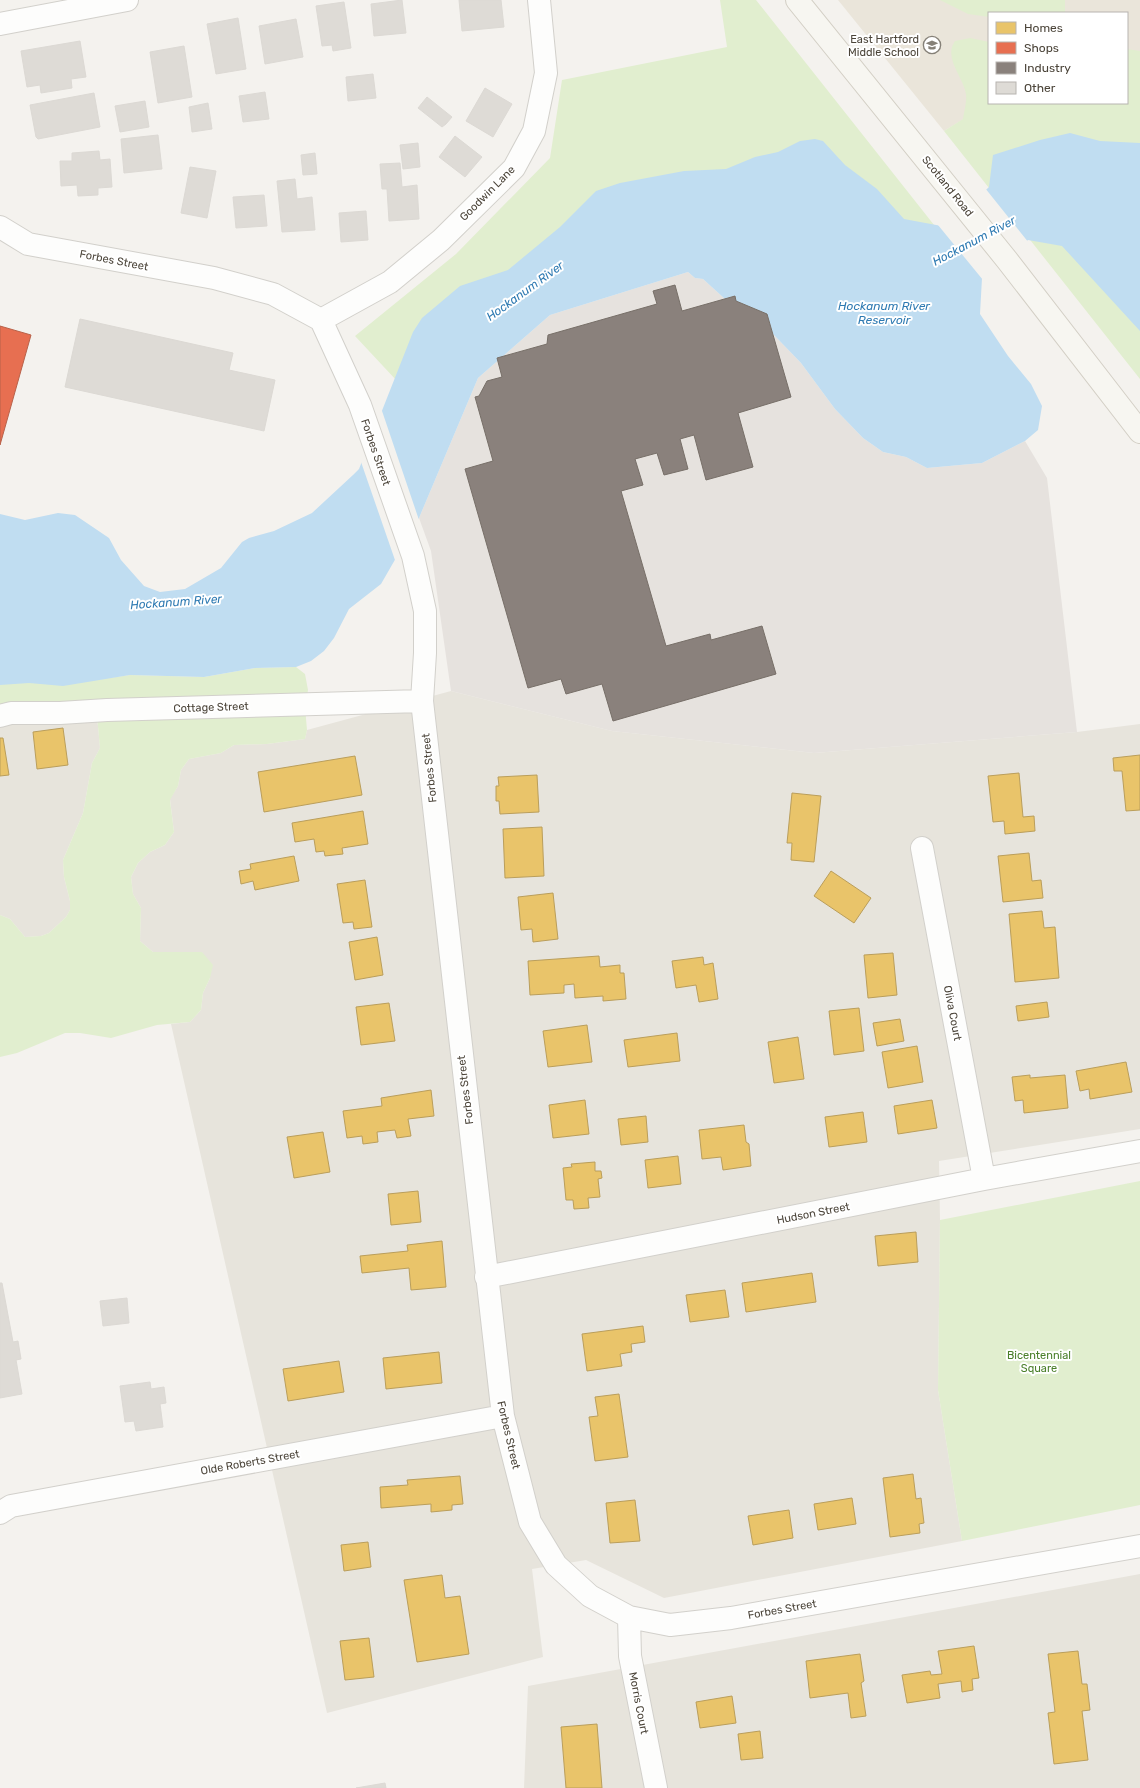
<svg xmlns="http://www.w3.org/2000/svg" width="1140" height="1788" viewBox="0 0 1140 1788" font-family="Rubik,sans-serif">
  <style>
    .residential { fill: #e7e4dc }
    .industrial { fill: #e6e2de }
    .education { fill: #eae5da }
    .green { fill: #e1eecf }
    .water { fill: #c0ddf1 }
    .pier { fill: #f4f2ee }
    .homes { fill: #e9c46a; stroke: #ba9e5b }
    .shops { fill: #e76f51; stroke: #b8624a }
    .industry { fill: #8a817c; stroke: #776f68 }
    .building { fill: #dedbd6; stroke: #dcd9d4 }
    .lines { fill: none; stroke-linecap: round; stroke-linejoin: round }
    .street-casing { stroke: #d2d0cb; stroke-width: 24 }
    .secondary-casing { stroke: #d3cfc5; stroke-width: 24 }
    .street { stroke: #fdfdfc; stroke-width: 22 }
    .secondary { stroke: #f7f6f1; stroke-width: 22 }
    .labels { text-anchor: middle; stroke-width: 4; stroke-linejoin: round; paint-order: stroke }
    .poi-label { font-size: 11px; fill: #4b4439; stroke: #fff; text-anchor: end }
    .street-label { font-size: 11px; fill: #4b4439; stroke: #fff }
    .park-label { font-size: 11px; fill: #4a7f2a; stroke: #fff }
    .water-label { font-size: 12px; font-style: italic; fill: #2e7ab2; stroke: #fff }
  </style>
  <rect width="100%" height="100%" fill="#f4f2ee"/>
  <!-- residential -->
  <path class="residential" d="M451 691 612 731 814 753 1077 732 1140 724V1129L939 1161 940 1220 938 1390 962 1541 664 1598 586 1560 532 1569 543 1657 327 1713 171 1024 190 1022 201 1010 203 993 210 978 202 952H153L140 941 141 908 133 894 131 877 138 863 150 852 165 845 174 832 170 799 178 786 181 770 189 759 221 753 234 745 267 744 305 739 307 730Z
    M0 711 97 716 100 748 92 763 83 813 63 860 64 877 70 901V910L66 917 49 933 41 936 25 937 10 919 0 915Z
    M1140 1574V1788H524L528 1686Z"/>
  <!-- industrial -->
  <path class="industrial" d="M688 272 695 278 703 279 725 299 735 296 736 301 767 314 773 334 801 363 835 409 863 438 883 452 906 457 927 468 982 463 1025 441 1047 478 1077 732 814 753 612 731 451 691 431 551 419 518 478 378 550 315Z"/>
  <!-- education -->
  <path class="education" d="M838 0H1140V82L1127 77V13H989L990 103 944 131Z"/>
  <!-- green -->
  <path class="green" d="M720 0H756L957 254 646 230 425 411 355 336 456 254 550 158 562 80 727 47Z
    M940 0H1065V13H989V17L968 14Z
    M970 38 989 42V103H1127V49L1140 51V379L944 131 963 119C964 112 967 101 966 94 963 76 943 58 955 41Z
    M0 639 109 678 130 675 204 677 255 668 296 667 305 674 308 690 305 707 307 730 305 739 267 744 234 745 221 753 189 759 181 770 178 786 170 800 174 832 165 845 150 852 138 863 131 877 133 894 141 908 140 941 153 952H202L213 965 210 978 203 993 201 1010 190 1022 157 1025 111 1038 80 1033H65L17 1053 0 1057V915L10 919 25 937 41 936 49 933 66 917 70 910V901L64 877 63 860 83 813 92 763 100 748 97 716 0 711Z
    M1140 1181V1505L962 1541 938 1390 940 1220Z"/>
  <!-- water -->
  <path class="water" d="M1070 133 1100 141 1140 143V331L1062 246 1028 240 982 278 980 314 1008 356 1031 384 1042 406 1038 430 1025 441 982 463 927 468 906 457 883 452 863 438 835 409 801 363 773 334 767 314 736 301 734 296 725 299 703 279 695 278 688 272 550 315 478 378 419 518 381 584 349 609 334 638 324 651 311 661 296 667 255 668 204 677 130 675 63 686 29 683 0 685V514L25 520 58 513 75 515 109 538 121 560 144 586 160 592 185 589 221 568 242 542 249 538 274 531 312 513 353 475 359 469 413 332 422 318 460 286 508 270 560 227 596 191 620 183 684 171 726 169 755 157 778 152 800 141 815 139 823 141 845 165 877 189 904 219 947 227 989 187 993 155 1040 140Z"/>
  <!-- pier -->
  <path class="pier" d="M985 188 1029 243 983 280 938 225 940 223 946 225Z
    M381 408 419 520 396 563 360 459Z"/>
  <!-- homes -->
  <path class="homes" d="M63 728 68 765 37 769 33 732Z
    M0 738H3L9 775 0 776Z
    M1140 755V810L1126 811 1122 771H1114L1113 758Z
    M355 756 362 795 264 812 258 772Z
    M1019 773 1023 817 1034 816 1035 831 1005 834 1004 821 993 822 988 776Z
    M537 775 539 812 500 814 499 801H496V786H499L498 777Z
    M792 793 821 796 814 862 791 860 792 843H787Z
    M363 811 368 844 342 848 343 854 325 856 324 851 316 852 314 839 295 842 292 823Z
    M542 827 544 876 505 878 503 829Z
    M1029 853 1032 881 1041 880 1043 898 1003 902 998 856Z
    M294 856 299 881 255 890 253 881 241 884 239 871 251 869 250 864Z
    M831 871 871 898 854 923 814 896Z
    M365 880 372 927 354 929 353 922 343 923 337 884Z
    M553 893 558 939 533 942 532 929 521 930 518 897Z
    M1042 911 1044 928 1055 927 1059 978 1015 982 1009 914Z
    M377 937 383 975 355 980 349 942Z
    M893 953 897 995 868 998 864 955Z
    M599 956 600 967 620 965V973H624L626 999 603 1001V996L575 998 574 984 564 985V993L530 995 528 961Z
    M703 957 704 965 713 963 718 999 699 1002 696 985 676 988 672 961Z
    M1047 1002 1049 1017 1018 1021 1016 1006Z
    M389 1003 395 1041 361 1045 356 1007Z
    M859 1008 864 1051 834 1055 829 1011Z
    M900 1019 904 1041 877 1046 873 1023Z
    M587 1025 592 1062 548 1067 543 1031Z
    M677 1033 680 1061 628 1067 624 1040Z
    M798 1037 804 1079 774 1083 768 1042Z
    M917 1046 923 1082 888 1088 882 1052Z
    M1126 1062 1132 1092 1090 1099 1089 1089 1080 1091 1076 1071Z
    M1030 1075V1078L1065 1075 1068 1108 1024 1113 1023 1100 1015 1101 1012 1077Z
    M431 1090 434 1116 408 1119 411 1136 397 1138 395 1130 377 1132 378 1142 363 1144 362 1136 347 1138 343 1111 382 1106 381 1098Z
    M585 1100 589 1134 553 1138 549 1105Z
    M932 1100 937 1128 898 1134 894 1106Z
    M863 1112 867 1142 829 1147 825 1117Z
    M646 1116 648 1142 621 1145 618 1119Z
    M744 1125 746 1142 749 1144 751 1166 723 1170 721 1157 702 1159 699 1130Z
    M323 1132 330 1172 294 1178 287 1137Z
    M678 1156 681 1184 648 1188 645 1160Z
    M595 1162V1171H601L602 1178 598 1179 600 1197 588 1198 589 1208 574 1209 573 1200H566L563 1168 572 1167 571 1164Z
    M418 1191 421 1222 391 1225 388 1194Z
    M916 1232 918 1262 878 1266 875 1236Z
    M442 1241 446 1287 411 1290 409 1268 362 1273 360 1256 408 1251 407 1245Z
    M812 1273 816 1302 746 1312 742 1283Z
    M725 1290 729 1317 690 1322 686 1295Z
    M643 1326 645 1342 631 1344 632 1352 620 1354 622 1366 587 1371 582 1334Z
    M439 1352 442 1383 386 1389 383 1358Z
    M339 1361 344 1392 288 1401 283 1369Z
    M619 1394 628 1457 595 1461 589 1417 598 1416 595 1397Z
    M913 1474 916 1499 921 1498 924 1523 919 1524 920 1533 890 1537 883 1478Z
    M460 1476 463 1504 452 1505V1510L431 1512V1504L381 1508 380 1487 408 1485 407 1480Z
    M852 1498 856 1524 818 1530 814 1504Z
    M635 1500 640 1541 610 1543 606 1503Z
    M789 1510 793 1538 753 1545 748 1516Z
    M368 1542 371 1567 344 1571 341 1545Z
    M442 1575 445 1598 460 1596 469 1654 417 1662 404 1580Z
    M369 1638 374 1677 345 1680 340 1641Z
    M974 1646 979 1678 972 1679 973 1690 962 1692 961 1681 938 1684 940 1698 907 1703 902 1675 930 1671 931 1675 942 1674 938 1651Z
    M1078 1651 1082 1684H1087L1090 1710 1082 1711 1088 1760 1054 1764 1048 1713 1055 1712 1048 1654Z
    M860 1654 864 1681 861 1683 866 1716 851 1718 848 1693 810 1698 806 1661Z
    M732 1696 736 1723 700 1728 696 1702Z
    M597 1724 602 1788H566L561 1727Z
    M760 1731 763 1758 741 1760 738 1734Z"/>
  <!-- shops -->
  <path class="shops" d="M0 326 31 335 0 445Z"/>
  <!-- industry -->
  <path class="industry" d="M675 285 682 311 735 296 736 301 767 314 791 397 738 413 753 467 706 480 694 435 680 439 688 469 664 475 657 453 635 459 643 485 621 491 666 646 710 634 711 640 762 626 776 674 613 721 602 684 566 694 561 679 528 688 465 469 493 461 475 397 479 396 487 381 502 377 497 358 547 344 548 335 657 304 653 291Z"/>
  <!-- building -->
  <path class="building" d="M402 0 406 33 374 36 371 4Z
    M459 0H501L504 27 462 31Z
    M344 2 351 48 333 51 332 45 322 46 316 6Z
    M238 18 246 69 216 74 207 24Z
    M296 19 303 57 265 64 259 26Z
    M80 41 86 77 71 79 72 88 41 93 40 85 27 87 21 51Z
    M184 46 192 97 158 103 150 52Z
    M373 74 376 98 348 101 346 77Z
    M485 88 512 104 493 137 466 121Z
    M265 92 269 119 243 122 239 96Z
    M94 93 100 127 38 139 36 137 30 105Z
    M427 97 452 117 446 124 442 127 418 108Z
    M145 101 149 127 120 132 115 106Z
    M208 103 212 129 192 132 189 107Z
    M158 135 162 169 124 173 121 139Z
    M455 136 482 157 465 177 439 157Z
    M418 143 420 167 403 169 400 145Z
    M99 151 100 160 110 159 112 187 98 188V195L78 196 77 185 61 186 60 161H72V153Z
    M315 153 317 174 303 175 301 155Z
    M400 163 402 187 417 185 419 219 389 221 387 189H382L380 164Z
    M190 167 216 171 207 218 181 213Z
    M295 179 297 199 312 197 315 230 282 232 277 181Z
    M264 195 267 226 236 228 233 197Z
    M366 211 368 240 341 242 339 213Z
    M80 319 233 353 229 370 275 380 264 431 65 387Z
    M0 1283H2L13 1342 18 1341 21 1359 16 1360 22 1394 0 1398Z
    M127 1298 129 1323 103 1326 100 1301Z
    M150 1382 151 1389 164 1387 166 1403 160 1404 163 1427 136 1431 134 1421 125 1422 120 1386Z
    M385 1783 386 1788H356Z"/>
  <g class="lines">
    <defs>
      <path id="street" d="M0 24 127 0
        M0 227 28 244 214 278 273 294 321 320 360 405 413 556 425 611V653L422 701 503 1416 530 1522 556 1565 590 1596 629 1617 670 1625 731 1618 1140 1546
        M321 320 390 282 441 240 514 168 534 131 546 73 539 0
        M0 716 11 713H60L107 710 422 701
        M922 848 984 1179
        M486 1277 984 1179 1140 1151
        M0 1513 11 1506 503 1416
        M629 1617 630 1656 656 1788"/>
      <path id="secondary" d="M797 0 1007 260 1140 432"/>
    </defs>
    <!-- street casing -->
    <use href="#street" class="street-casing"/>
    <!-- secondary casing -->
    <use href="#secondary" class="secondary-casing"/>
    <!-- street -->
    <use href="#street" class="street"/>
    <!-- secondary -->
    <use href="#secondary" class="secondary"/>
  </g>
  <!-- icons -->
  <defs>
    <symbol id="school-ring" viewBox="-11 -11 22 22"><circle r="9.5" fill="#fff" stroke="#868178" stroke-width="1.5"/><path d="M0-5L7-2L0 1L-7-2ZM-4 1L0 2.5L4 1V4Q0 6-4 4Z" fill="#868178"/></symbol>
  </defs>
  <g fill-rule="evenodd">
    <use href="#school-ring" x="922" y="35" width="20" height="20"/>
  </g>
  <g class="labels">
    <!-- poi labels -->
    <g class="poi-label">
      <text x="919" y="43">East Hartford<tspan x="919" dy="13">Middle School</tspan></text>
    </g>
    <!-- street labels -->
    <g class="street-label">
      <text transform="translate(948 186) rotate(51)" y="4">Scotland Road</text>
      <text transform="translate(487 193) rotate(-45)" y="4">Goodwin Lane</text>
      <text transform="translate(114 260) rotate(11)" y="4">Forbes Street</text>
      <text transform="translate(376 452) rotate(71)" y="4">Forbes Street</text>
      <text transform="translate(211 707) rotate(-2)" y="4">Cottage Street</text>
      <text transform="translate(429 768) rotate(-96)" y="4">Forbes Street</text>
      <text transform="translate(953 1013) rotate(79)" y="4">Oliva Court</text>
      <text transform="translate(465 1090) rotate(-97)" y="4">Forbes Street</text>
      <text transform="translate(813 1213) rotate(-11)" y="4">Hudson Street</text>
      <text transform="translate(509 1435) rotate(77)" y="4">Forbes Street</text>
      <text transform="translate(250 1462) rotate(-10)" y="4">Olde Roberts Street</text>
      <text transform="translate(782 1609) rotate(-10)" y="4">Forbes Street</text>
      <text transform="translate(639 1703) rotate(79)" y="4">Morris Court</text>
    </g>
    <!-- park labels -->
    <g class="park-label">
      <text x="1039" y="1359">Bicentennial<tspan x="1039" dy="13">Square</tspan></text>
    </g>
    <!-- water labels -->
    <g class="water-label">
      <text transform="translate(974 241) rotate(-28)" y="4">Hockanum River</text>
      <text transform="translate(525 291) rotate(-36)" y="4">Hockanum River</text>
      <text x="884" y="310">Hockanum River<tspan x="884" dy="14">Reservoir</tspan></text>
      <text transform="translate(176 602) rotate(-4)" y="4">Hockanum River</text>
    </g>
  </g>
  <!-- legend -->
  <rect x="988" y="12" width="140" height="92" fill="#ffffff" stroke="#b7b4b0"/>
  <rect x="996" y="22" width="20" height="12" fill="#e9c46a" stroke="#b7b4b0"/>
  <text x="1024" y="32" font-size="12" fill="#4b4439">Homes</text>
  <rect x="996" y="42" width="20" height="12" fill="#e76f51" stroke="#b7b4b0"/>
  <text x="1024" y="52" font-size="12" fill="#4b4439">Shops</text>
  <rect x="996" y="62" width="20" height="12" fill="#8a817c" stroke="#b7b4b0"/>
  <text x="1024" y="72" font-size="12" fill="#4b4439">Industry</text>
  <rect x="996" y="82" width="20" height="12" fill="#dedbd6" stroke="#b7b4b0"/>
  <text x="1024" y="92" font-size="12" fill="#4b4439">Other</text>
</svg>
